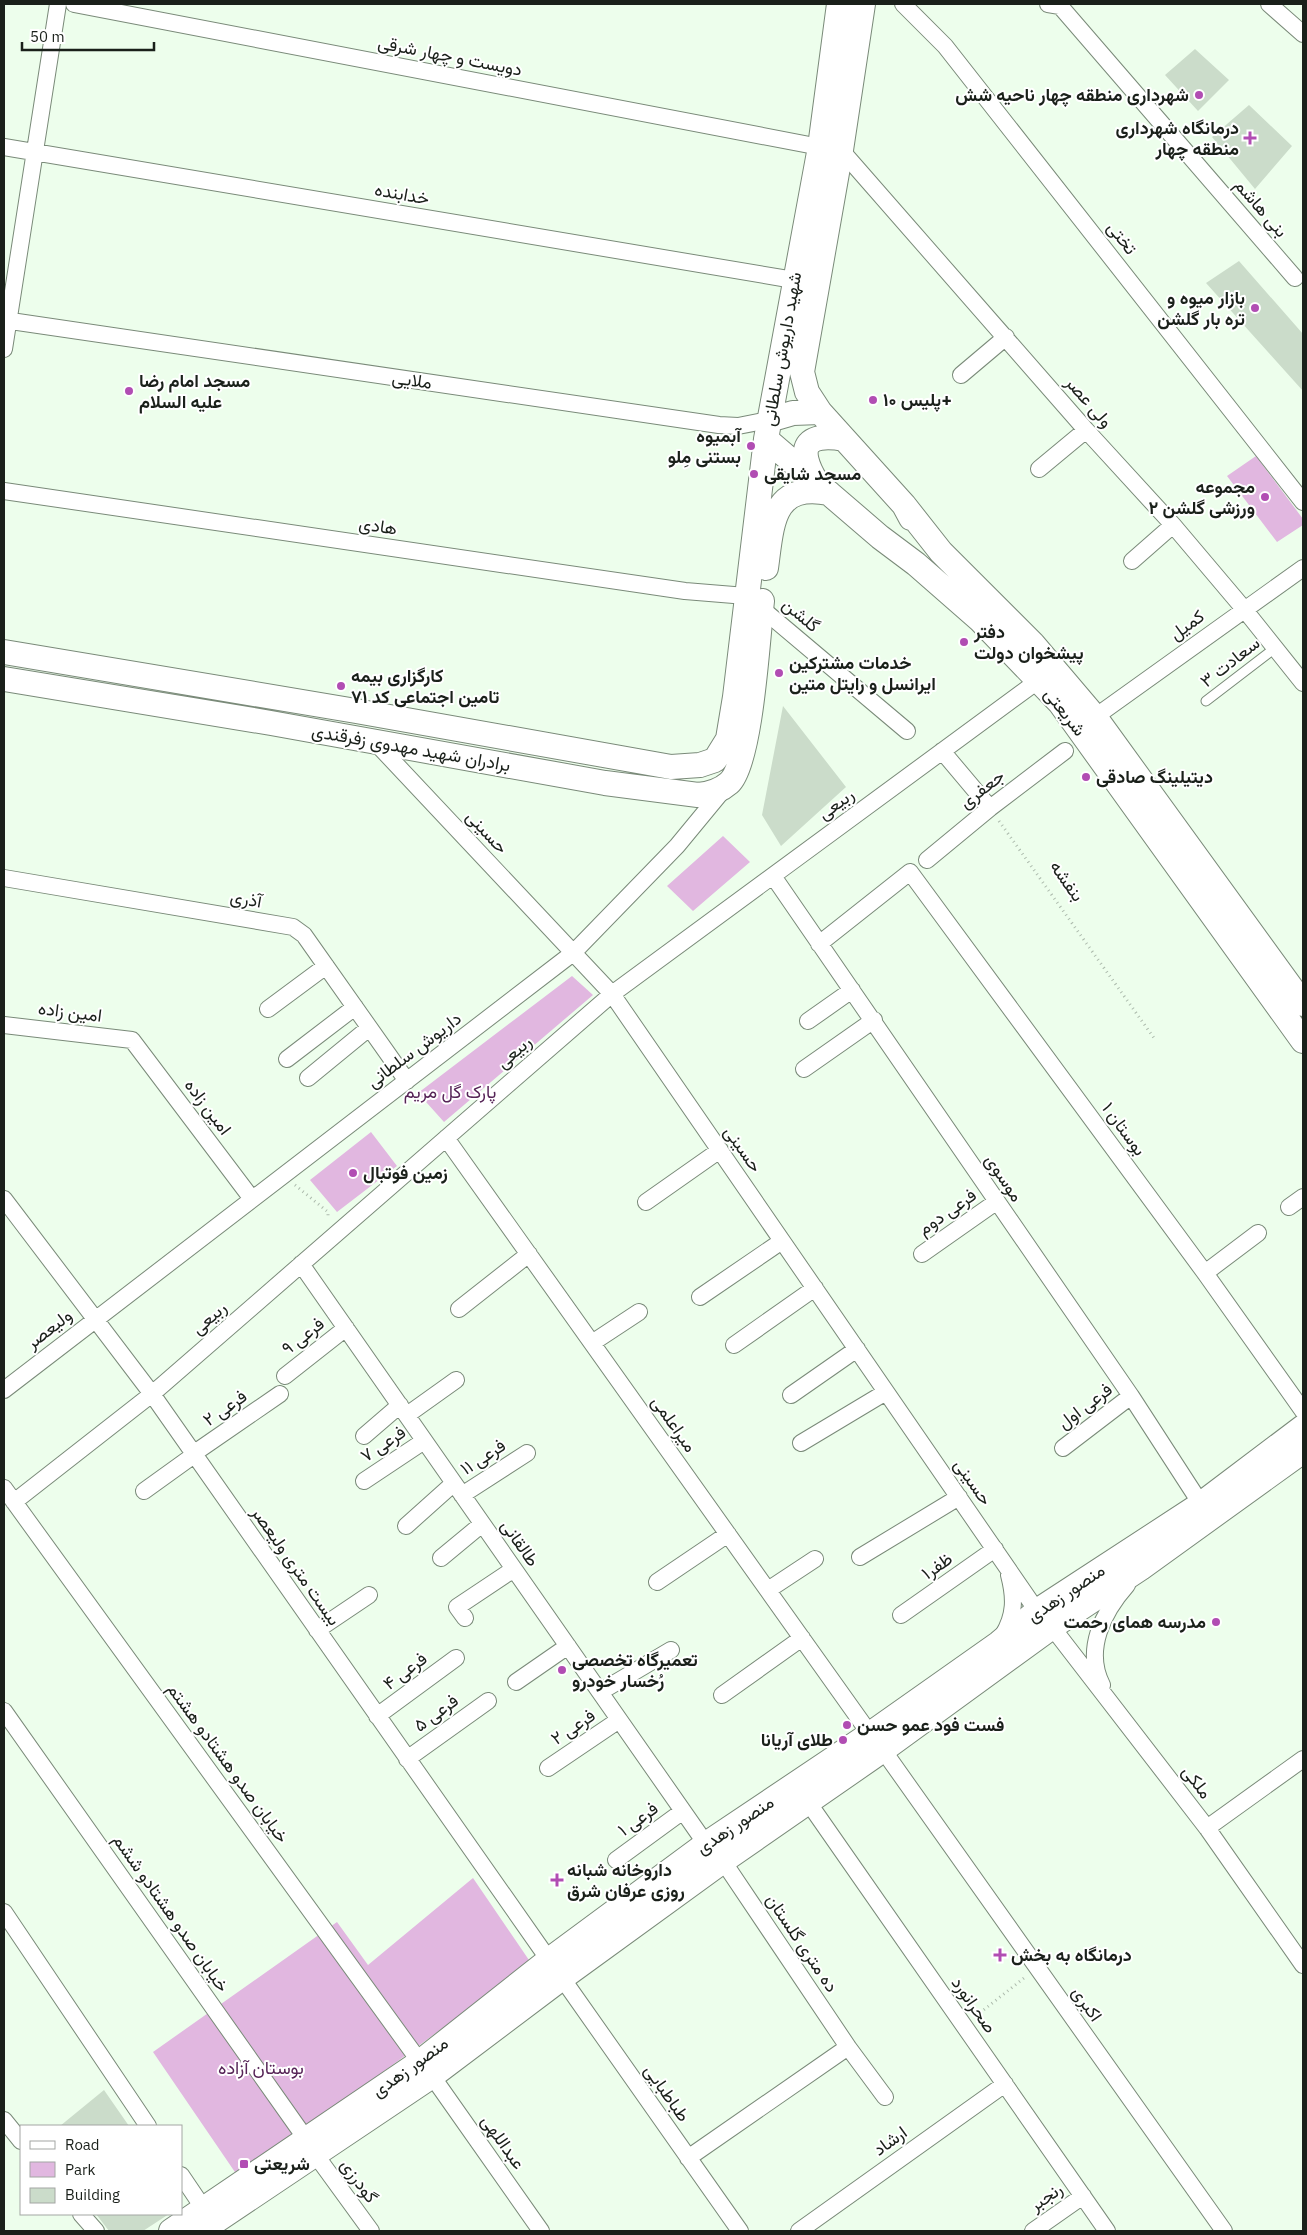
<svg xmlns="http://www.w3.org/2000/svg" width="1307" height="2235" viewBox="0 0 1307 2235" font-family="'IBM Plex Sans',Vazirmatn,sans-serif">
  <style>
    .green { fill: #e1b7e0 }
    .building { fill: #cbdcca }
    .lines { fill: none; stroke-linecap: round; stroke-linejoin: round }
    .lane-casing { stroke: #7a8a79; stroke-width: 11 }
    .street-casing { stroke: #7a8a79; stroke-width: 18 }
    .secondary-casing { stroke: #7a8a79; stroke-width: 26 }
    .path { stroke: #adbbad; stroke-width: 3; stroke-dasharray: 1 4; stroke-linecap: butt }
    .lane { stroke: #fff; stroke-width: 9 }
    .street { stroke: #fff; stroke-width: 16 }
    .secondary { stroke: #fff; stroke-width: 24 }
    .poi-dot { fill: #b14db3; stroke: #fff; stroke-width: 2 }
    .labels { text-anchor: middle; stroke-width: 4; stroke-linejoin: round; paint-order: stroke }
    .street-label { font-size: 18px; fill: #1a201a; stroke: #fff }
    .poi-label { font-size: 18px; font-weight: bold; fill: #1a201a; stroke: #fff; text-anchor: start }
    .park-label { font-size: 18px; fill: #562457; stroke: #fff }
  </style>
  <rect width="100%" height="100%" fill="#edfeec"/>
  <!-- green -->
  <path class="green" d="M1256 456 1303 519V525L1277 542 1227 476Z
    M723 836 750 862 693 911 667 886Z
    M572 976 593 995 444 1122 418 1093Z
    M371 1132 397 1166 337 1212 310 1180Z
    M473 1878 531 1963 239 2178 153 2052 337 1922 368 1965Z"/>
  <!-- building -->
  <path class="building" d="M1195 49 1229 80 1198 111 1165 75Z
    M1249 105 1292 146 1255 189 1212 137Z
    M1239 261 1303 334V391L1206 283Z
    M783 706 846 787 781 846 762 815Z
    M104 2090 129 2126H60Z
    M96 2214H169L143 2231H109Z"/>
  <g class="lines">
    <defs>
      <path id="lane" d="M1206 701 1275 648"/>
      <path id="street" d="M74 4 820 147
        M903 4 945 46 1303 502
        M1048 4 1060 6 1295 278
        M1269 4 1303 34
        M4 147 794 280
        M841 150 1086 430 1173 525 1244 609 1303 683
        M4 320 719 425 738 426 769 420
        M4 349 58 4
        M961 375 1006 337
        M1039 469 1086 430
        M4 491 685 591 746 596
        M1132 561 1173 525
        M761 608 907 731
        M1095 717 1303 568
        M375 742 612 994 1037 1611
        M942 751 990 808
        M927 860 990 808 1065 751
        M773 876 1131 1396 1201 1504
        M4 878 293 927 304 935 407 1081
        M819 944 910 872 1205 1273 1303 1411
        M268 1009 326 966
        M808 1021 852 990
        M4 1025 132 1040 252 1199
        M287 1059 355 1007
        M804 1069 874 1020
        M308 1078 369 1028
        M446 1138 870 1734
        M4 1199 152 1394 549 1960
        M646 1202 720 1150
        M1289 1207 1303 1197
        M922 1254 996 1202
        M301 1264 706 1844
        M1205 1273 1258 1233
        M700 1297 782 1241
        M459 1309 529 1254
        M592 1343 639 1312
        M734 1345 815 1288
        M285 1376 346 1328
        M4 1390 573 953 677 846 724 789
        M791 1395 857 1349
        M407 1415 456 1380
        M364 1436 400 1405
        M801 1443 886 1392
        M1063 1448 1131 1396
        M193 1454 280 1394
        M364 1481 424 1441
        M4 1488 420 2062
        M144 1491 194 1455
        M462 1495 527 1453
        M14 1502 152 1394 612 994 1039 680
        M406 1526 454 1483
        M860 1557 959 1497
        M441 1558 482 1524
        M657 1582 728 1534
        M768 1590 815 1559
        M901 1615 995 1549
        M465 1618 457 1607 514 1569
        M1052 1627 1207 1828 1303 1965
        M317 1630 369 1595
        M1003 1635C1015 1615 1015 1598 1009 1575
        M516 1682 568 1646
        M1102 1685C1084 1650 1103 1612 1127 1585
        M600 1692 671 1650
        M722 1695 802 1638
        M4 1711 306 2139
        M377 1716 456 1658
        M883 1750 1224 2231
        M407 1759 488 1701
        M548 1768 619 1720
        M808 1802 1107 2231
        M1207 1828 1303 1759
        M616 1860 683 1811
        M723 1861 848 2047 885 2097
        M4 1912 148 2126
        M562 1978 740 2231
        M432 2076 541 2231
        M4 2120 21 2141
        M315 2154 371 2231
        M688 2158 848 2047
        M181 2175 204 2209
        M81 2214 96 2231
        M799 2231 1005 2084
        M1033 2231 1083 2196"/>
      <path id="secondary" d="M863 4 841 150 802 372 807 392 820 412 904 505 911 518
        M769 420 793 413 820 412
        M766 439 880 537 916 564 980 620 1060 703 1303 1041
        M816 481C796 448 805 432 844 439
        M904 505 941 552 1033 644 1095 717 1303 1004
        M766 568C772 524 772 482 829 493
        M4 652 356 711 671 767 700 765 715 760 728 739 735 697 766 439 820 147 839 4
        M4 679 271 723 605 783 698 795C709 794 720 791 729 783 751 764 758 634 762 601
        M171 2231 420 2062 549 1960 706 1844 870 1734 999 1643 1037 1611 1201 1504 1303 1427
        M201 2231 432 2076 562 1978 723 1861 883 1750 1052 1627 1141 1568 1303 1451"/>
    </defs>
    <!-- lane casing -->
    <use href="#lane" class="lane-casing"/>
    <!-- street casing -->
    <use href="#street" class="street-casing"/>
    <!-- secondary casing -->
    <use href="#secondary" class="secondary-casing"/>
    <!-- path -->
    <path class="path" d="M999 821 1154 1038
      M295 1185 328 1212V1219
      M976 2016 1024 1978"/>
    <!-- lane -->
    <use href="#lane" class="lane"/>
    <!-- street -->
    <use href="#street" class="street"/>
    <!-- secondary -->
    <use href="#secondary" class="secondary"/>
  </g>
  <!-- markers -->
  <g class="poi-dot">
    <circle cx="1199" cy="95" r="5"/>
    <path d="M1247.5 130.5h5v5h5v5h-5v5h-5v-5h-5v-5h5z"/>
    <circle cx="1255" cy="308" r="5"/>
    <circle cx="129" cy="391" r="5"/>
    <circle cx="873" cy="400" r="5"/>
    <circle cx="751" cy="446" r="5"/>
    <circle cx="754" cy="474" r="5"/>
    <circle cx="1265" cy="497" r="5"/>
    <circle cx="964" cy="642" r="5"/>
    <circle cx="779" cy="673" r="5"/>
    <circle cx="341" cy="686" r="5"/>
    <circle cx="1086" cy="777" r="5"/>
    <circle cx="353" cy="1173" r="5"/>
    <circle cx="1216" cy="1622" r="5"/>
    <circle cx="562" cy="1670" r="5"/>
    <circle cx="847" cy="1725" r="5"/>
    <circle cx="843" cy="1740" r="5"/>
    <path d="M554.5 1872.5h5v5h5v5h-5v5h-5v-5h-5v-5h5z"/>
    <path d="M997.5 1947.5h5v5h5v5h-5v5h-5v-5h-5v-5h5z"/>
    <rect x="239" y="2159" width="10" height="10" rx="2.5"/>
  </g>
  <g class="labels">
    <!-- street labels -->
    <g class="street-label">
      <text transform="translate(450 56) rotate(11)" y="6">دویست و چهار شرقی</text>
      <text transform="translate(402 194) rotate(10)" y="6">خدابنده</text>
      <text transform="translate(1261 208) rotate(49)" y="6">بنی هاشم</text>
      <text transform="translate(1122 238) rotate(52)" y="6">تختی</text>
      <text transform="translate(782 349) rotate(-80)" y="6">شهید داریوش سلطانی</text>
      <text transform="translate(412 380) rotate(8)" y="6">ملایی</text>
      <text transform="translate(1089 402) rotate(49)" y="6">ولی عصر</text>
      <text transform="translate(378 526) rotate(8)" y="6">هادی</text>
      <text transform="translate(801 615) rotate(40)" y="6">گلشن</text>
      <text transform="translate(1187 625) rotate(-36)" y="6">کمیل</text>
      <text transform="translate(1230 662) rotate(-38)" y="6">سعادت ۳</text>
      <text transform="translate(1065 712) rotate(52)" y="6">شریعتی</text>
      <text transform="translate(411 748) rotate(10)" y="6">برادران شهید مهدوی زفرقندی</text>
      <text transform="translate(982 789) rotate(-38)" y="6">جعفری</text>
      <text transform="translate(836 804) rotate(-36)" y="6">ربیعی</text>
      <text transform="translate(487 832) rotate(47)" y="6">حسینی</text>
      <text transform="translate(1067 881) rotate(55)" y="6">بنفشه</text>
      <text transform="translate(246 899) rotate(10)" y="6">آذری</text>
      <text transform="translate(70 1012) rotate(7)" y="6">امين زاده</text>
      <text transform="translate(414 1050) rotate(-37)" y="6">داریوش سلطانی</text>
      <text transform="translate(514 1052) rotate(-41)" y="6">ربیعی</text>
      <text transform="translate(208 1107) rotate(53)" y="6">امین زاده</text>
      <text transform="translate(1124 1129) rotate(54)" y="6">بوستان ۱</text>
      <text transform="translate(743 1149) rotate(55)" y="6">حسینی</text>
      <text transform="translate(1004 1178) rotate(56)" y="6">موسوی</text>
      <text transform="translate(947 1212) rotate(-35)" y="6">فرعی دوم</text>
      <text transform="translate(209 1318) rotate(-41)" y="6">ربیعی</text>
      <text transform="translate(49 1329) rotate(-38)" y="6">ولیعصر</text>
      <text transform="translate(303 1336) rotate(-38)" y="6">فرعی ۹</text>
      <text transform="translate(1085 1406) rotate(-37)" y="6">فرعی اول</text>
      <text transform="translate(225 1408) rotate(-35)" y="6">فرعی ۲</text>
      <text transform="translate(674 1424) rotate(55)" y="6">میراعلمی</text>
      <text transform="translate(383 1444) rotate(-34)" y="6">فرعی ۷</text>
      <text transform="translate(483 1457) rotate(-33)" y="6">فرعی ۱۱</text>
      <text transform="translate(973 1482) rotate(55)" y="6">حسینی</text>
      <text transform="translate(520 1543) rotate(55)" y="6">طالقانی</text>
      <text transform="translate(296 1566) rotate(55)" y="6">بیست متری ولیعصر</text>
      <text transform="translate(937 1566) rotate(-35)" y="6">ظفر۱</text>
      <text transform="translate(1066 1593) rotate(-34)" y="6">منصور زهدی</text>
      <text transform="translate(405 1671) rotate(-37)" y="6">فرعی ۴</text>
      <text transform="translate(436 1713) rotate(-36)" y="6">فرعی ۵</text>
      <text transform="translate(573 1727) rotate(-34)" y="6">فرعی ۲</text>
      <text transform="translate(228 1763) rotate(54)" y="6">خیابان صدو هشتادو هشتم</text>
      <text transform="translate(1197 1782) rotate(53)" y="6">ملکی</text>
      <text transform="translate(638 1819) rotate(-36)" y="6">فرعی ۱</text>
      <text transform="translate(735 1825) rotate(-34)" y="6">منصور زهدی</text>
      <text transform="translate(171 1913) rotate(55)" y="6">خیابان صدو هشتادو ششم</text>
      <text transform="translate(802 1943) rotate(56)" y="6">ده متری گلستان</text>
      <text transform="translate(1087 2004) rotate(55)" y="6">اکبری</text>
      <text transform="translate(974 2005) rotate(55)" y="6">صحرانورد</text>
      <text transform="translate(410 2067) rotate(-36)" y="6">منصور زهدی</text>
      <text transform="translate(667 2093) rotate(55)" y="6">طباطبایی</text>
      <text transform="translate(890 2141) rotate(-36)" y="6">ارشاد</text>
      <text transform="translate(503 2142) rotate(55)" y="6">عبداللهی</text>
      <text transform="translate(359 2181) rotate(54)" y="6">گودرزی</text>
      <text transform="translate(1046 2197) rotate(-35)" y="6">رنجبر</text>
    </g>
    <!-- poi labels -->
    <g class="poi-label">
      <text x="1189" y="101" text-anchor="end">شهرداری منطقه چهار ناحیه شش</text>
      <text x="1239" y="134" text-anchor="end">درمانگاه شهرداری<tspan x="1239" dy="21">منطقه چهار</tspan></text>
      <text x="1245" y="304" text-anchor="end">بازار میوه و<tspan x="1245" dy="21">تره بار گلشن</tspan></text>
      <text x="139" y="387">مسجد امام رضا<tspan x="139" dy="21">علیه السلام</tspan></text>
      <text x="883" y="406">پلیس ۱۰+</text>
      <text x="741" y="442" text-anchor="end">آبمیوه<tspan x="741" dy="21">بستنی مِلو</tspan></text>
      <text x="764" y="480">مسجد شایقی</text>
      <text x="1255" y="493" text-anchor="end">مجموعه<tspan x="1255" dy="21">ورزشی گلشن ۲</tspan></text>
      <text x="974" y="638">دفتر<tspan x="974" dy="21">پیشخوان دولت</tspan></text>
      <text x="789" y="669">خدمات مشترکین<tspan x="789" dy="21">ایرانسل و رایتل متین</tspan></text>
      <text x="351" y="682">کارگزاری بیمه<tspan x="351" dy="21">تامین اجتماعی کد ۷۱</tspan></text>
      <text x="1096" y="783">دیتیلینگ صادقی</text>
      <text x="363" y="1179">زمین فوتبال</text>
      <text x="1206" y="1628" text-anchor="end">مدرسه همای رحمت</text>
      <text x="572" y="1666">تعمیرگاه تخصصی<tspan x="572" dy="21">رُخسار خودرو</tspan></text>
      <text x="857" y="1731">فست فود عمو حسن</text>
      <text x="833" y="1746" text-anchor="end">طلای آریانا</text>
      <text x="567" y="1876">داروخانه شبانه<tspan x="567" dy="21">روزی عرفان شرق</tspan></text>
      <text x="1011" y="1961">درمانگاه به بخش</text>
      <text x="254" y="2170">شریعتی</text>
    </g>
    <!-- park labels -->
    <g class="park-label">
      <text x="450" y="1098">پارک گل مریم</text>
      <text x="261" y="2074">بوستان آزاده</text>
    </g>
  </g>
  <!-- border -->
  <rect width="1307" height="2235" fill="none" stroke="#1a201a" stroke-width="10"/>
  <!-- legend -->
  <rect x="20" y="2125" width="162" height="90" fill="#ffffff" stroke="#a3a6a3"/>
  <rect x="30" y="2141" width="25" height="8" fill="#ffffff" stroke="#a3a6a3"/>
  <text x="65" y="2150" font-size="15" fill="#1a201a">Road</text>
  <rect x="30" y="2162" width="25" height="15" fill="#e1b7e0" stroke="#a3a6a3"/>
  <text x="65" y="2175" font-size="15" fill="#1a201a">Park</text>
  <rect x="30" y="2188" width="25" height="15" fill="#cbdcca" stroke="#a3a6a3"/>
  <text x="65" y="2200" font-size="15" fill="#1a201a">Building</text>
  <!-- scale -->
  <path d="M22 42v8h132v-8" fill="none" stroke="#1a201a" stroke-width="2.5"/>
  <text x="30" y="42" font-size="15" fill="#1a201a" stroke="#ffffff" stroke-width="4" paint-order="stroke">50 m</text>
</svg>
